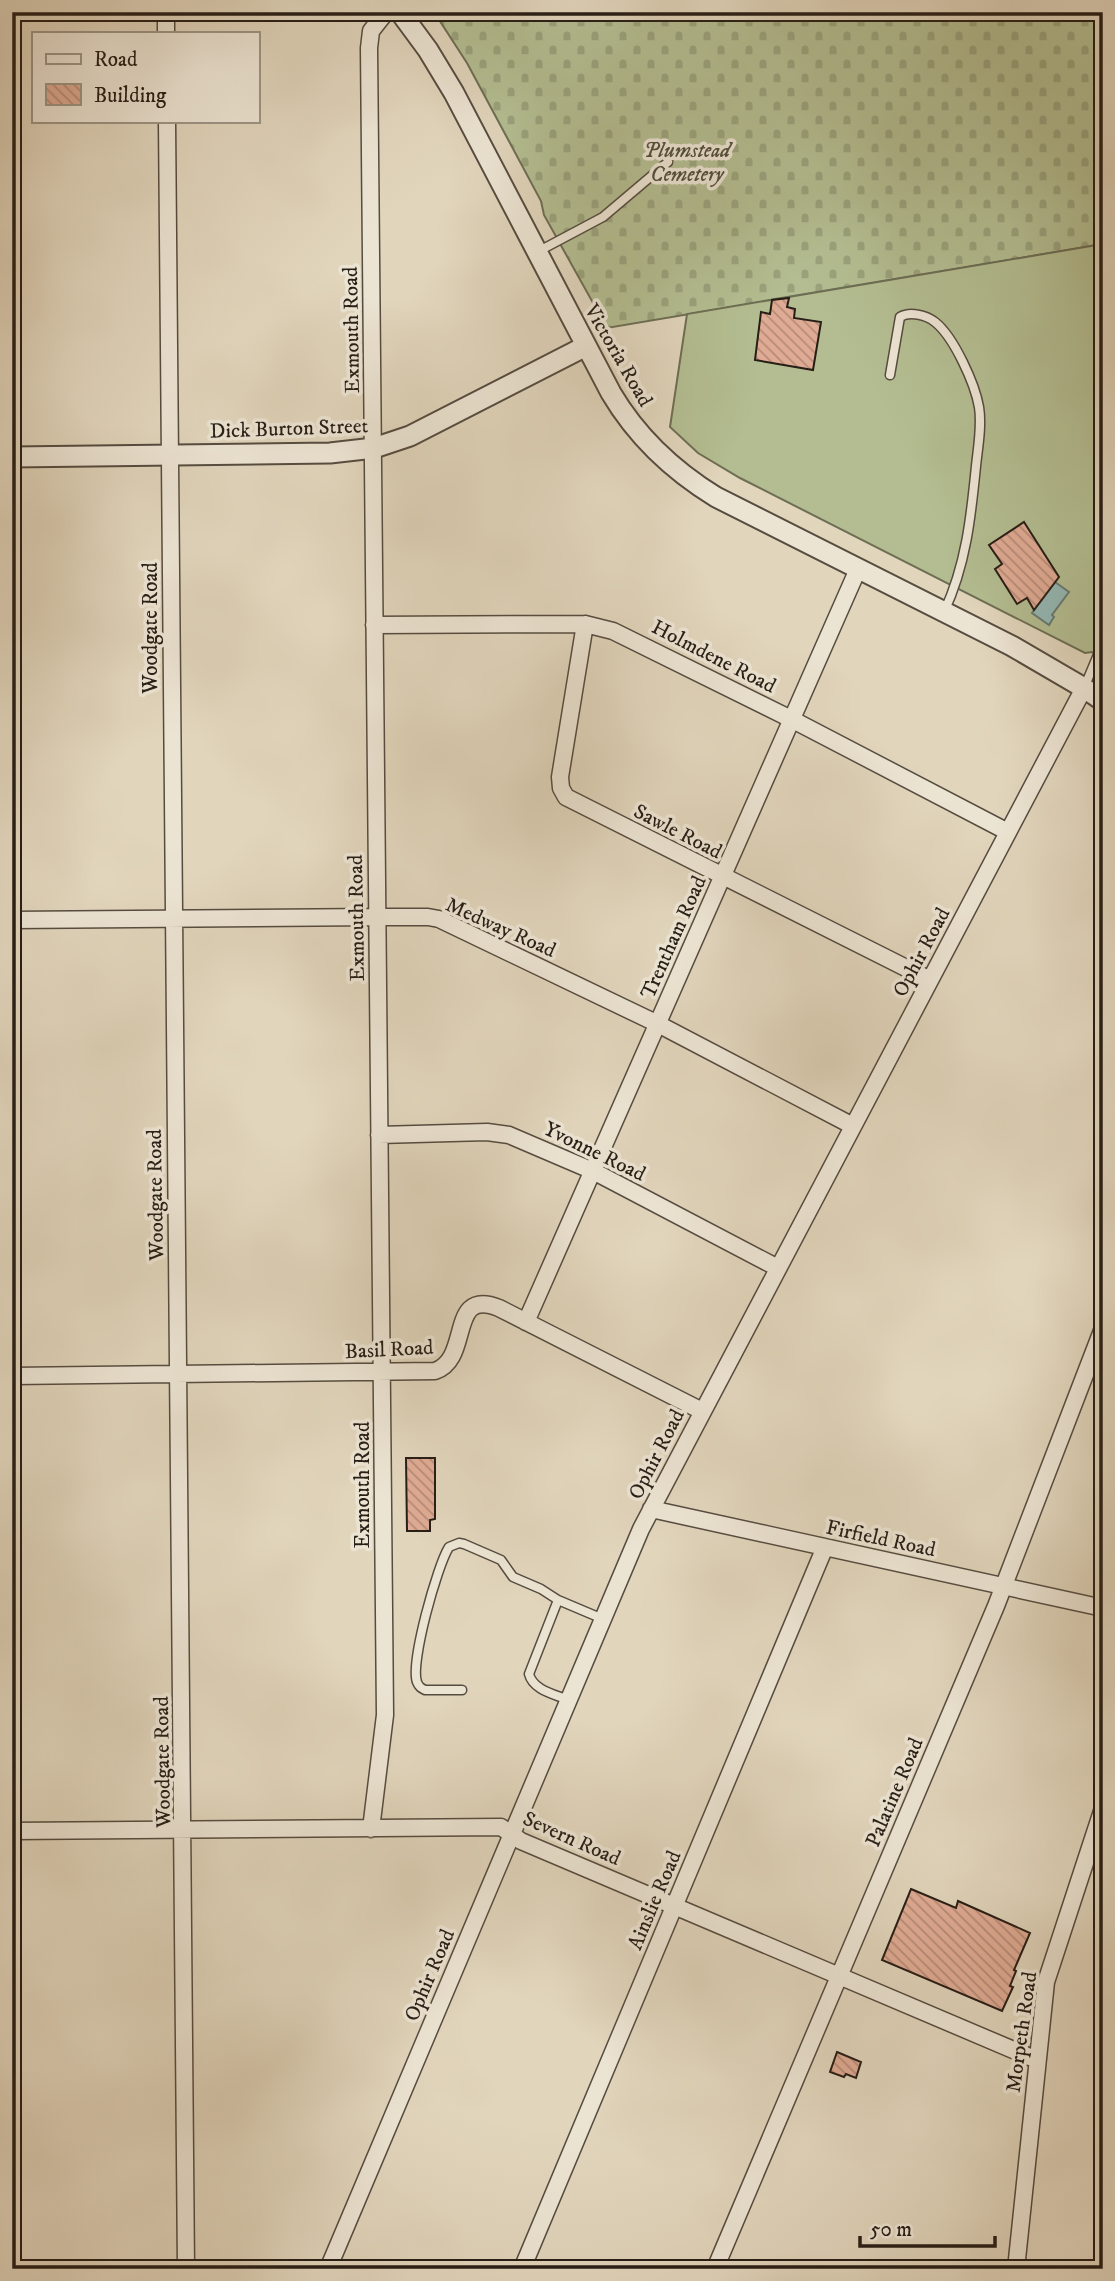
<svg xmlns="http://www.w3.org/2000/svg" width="1115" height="2281" viewBox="0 0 1115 2281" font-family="'IM FELL DW Pica',serif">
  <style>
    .cemetery { fill: url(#cemetery-stones); stroke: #6d6e54; stroke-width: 2 }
    .pitch { fill: #b3bd91; stroke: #6d6e54; stroke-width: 2 }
    .water { fill: #94b8b4; stroke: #687a75; stroke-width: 2 }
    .building { fill: url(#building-back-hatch); stroke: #271e16; stroke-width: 2 }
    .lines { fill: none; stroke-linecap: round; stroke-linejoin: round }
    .service-casing { stroke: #564c40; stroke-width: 11 }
    .minor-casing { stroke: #564c40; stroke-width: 19 }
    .tertiary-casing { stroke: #564c40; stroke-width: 23 }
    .service { stroke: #ece4d3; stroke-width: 8 }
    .minor { stroke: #ece4d3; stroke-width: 16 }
    .tertiary { stroke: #ece4d3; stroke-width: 19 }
    .labels { text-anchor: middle; stroke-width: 7; stroke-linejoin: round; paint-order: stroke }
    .park-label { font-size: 21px; font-style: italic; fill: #514e3b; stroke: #ece4d3 }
    .street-label { font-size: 21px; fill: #271e16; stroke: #ece4d3 }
  </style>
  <defs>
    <pattern id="cemetery-stones" width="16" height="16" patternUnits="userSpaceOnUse" patternTransform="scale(1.75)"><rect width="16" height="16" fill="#b3bd91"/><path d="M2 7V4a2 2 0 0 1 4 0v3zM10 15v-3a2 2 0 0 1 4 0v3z" fill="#9aa27c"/></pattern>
    <pattern id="building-back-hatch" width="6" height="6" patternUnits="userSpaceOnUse" patternTransform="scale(1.75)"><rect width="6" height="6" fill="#e0ab94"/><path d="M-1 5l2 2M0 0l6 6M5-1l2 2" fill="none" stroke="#b68b78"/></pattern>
  </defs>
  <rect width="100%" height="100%" fill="#e1d5bc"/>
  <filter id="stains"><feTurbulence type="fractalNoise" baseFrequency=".00286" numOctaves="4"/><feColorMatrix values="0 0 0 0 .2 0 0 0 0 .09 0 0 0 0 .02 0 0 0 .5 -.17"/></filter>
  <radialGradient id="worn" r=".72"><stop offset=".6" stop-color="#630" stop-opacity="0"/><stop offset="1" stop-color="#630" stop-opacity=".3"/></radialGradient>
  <!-- cemetery -->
  <path class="cemetery" d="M434 12H1103V244L607 328 544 215 541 201 467 63Z"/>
  <!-- pitch -->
  <path class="pitch" d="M1103 244V658L1092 652 1085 653 740 478 698 453 670 427 687 314Z"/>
  <!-- water -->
  <path class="water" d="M1055 582 1069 592 1052 615 1054 617 1049 625 1032 613Z"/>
  <!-- building -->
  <path class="building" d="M789 298 787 307 795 309 794 318 821 322 813 370 755 360 761 312 770 314 772 300Z
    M1024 522 1059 577 1034 610 1027 598 1017 604 995 569 1002 564 989 545Z
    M406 1458H435V1519L430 1520V1531H407Z
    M911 1889 956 1908 958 1901 1030 1933 1014 1970 1016 1971 1010 1986 1013 1987 1002 2011 882 1960Z
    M837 2052 861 2062 856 2078 846 2074 844 2077 830 2072Z"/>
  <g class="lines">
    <defs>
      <path id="service" d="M539 251 603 217 668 162
        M890 375 900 317C910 311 926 315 935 322 954 337 975 384 979 407 982 426 978 447 976 466 971 517 966 565 944 612
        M1084 688 1102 645 1099 636 1103 620
        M462 1690H425C421 1688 419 1687 417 1682 410 1663 437 1566 449 1547L459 1543 464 1544 501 1560 513 1577 541 1589 558 1600
        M568 1700C554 1694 533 1690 529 1674L558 1600 603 1619"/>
      <path id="minor" d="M166 12V33
        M167 121 186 2269
        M585 624 560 777 561 788 566 797 930 980
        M374 625 585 624 613 631 793 720 1008 832
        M12 920 378 917H428L439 919 658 1024 853 1126
        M379 1135 487 1132 509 1135 593 1171 778 1268
        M526 1322 858 569
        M12 1376 435 1371C472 1359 447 1287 499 1308L702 1411
        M651 1509 1103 1608
        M371 1829 385 1715 369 48 371 31 386 12
        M12 1831 501 1827 521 1841 1037 2060
        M328 2269 641 1529 1084 688
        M522 2269 825 1547
        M715 2269 996 1606 1103 1328
        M1016 2269 1046 1982 1103 1808"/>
      <path id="tertiary" d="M400 12 428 50 454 93 611 393C637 437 672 470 716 497L1012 646 1084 688 1103 701
        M12 457 330 453 374 448 410 436 586 346"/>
    </defs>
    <!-- service casing -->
    <use href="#service" class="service-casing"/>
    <!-- minor casing -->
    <use href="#minor" class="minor-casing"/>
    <!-- tertiary casing -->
    <use href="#tertiary" class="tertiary-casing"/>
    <!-- service -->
    <use href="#service" class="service"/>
    <!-- minor -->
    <use href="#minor" class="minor"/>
    <!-- tertiary -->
    <use href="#tertiary" class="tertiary"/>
  </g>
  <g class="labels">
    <!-- park labels -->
    <g class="park-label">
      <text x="687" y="157">Plumstead<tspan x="687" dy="24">Cemetery</tspan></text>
    </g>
    <!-- street labels -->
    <g class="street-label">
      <text transform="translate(351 330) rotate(-91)" y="7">Exmouth Road</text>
      <text transform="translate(619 355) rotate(60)" y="7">Victoria Road</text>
      <text transform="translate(289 428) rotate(-2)" y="7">Dick Burton Street</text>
      <text transform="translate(150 628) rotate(-90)" y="7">Woodgate Road</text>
      <text transform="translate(714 656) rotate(27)" y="7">Holmdene Road</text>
      <text transform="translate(678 831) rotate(27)" y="7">Sawle Road</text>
      <text transform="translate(356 918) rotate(-91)" y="7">Exmouth Road</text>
      <text transform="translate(501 927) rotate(24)" y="7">Medway Road</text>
      <text transform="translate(673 937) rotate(-66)" y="7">Trentham Road</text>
      <text transform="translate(921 952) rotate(-62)" y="7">Ophir Road</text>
      <text transform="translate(595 1151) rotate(26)" y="7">Yvonne Road</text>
      <text transform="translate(155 1195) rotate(-91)" y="7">Woodgate Road</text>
      <text transform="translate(389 1349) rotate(-3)" y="7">Basil Road</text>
      <text transform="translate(656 1454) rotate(-63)" y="7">Ophir Road</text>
      <text transform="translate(362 1485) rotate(-90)" y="7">Exmouth Road</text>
      <text transform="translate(881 1538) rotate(12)" y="7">Firfield Road</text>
      <text transform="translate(162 1762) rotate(-91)" y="7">Woodgate Road</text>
      <text transform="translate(894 1792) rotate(-67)" y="7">Palatine Road</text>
      <text transform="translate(572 1838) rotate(24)" y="7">Severn Road</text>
      <text transform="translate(654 1900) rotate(-67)" y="7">Ainslie Road</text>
      <text transform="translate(429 1975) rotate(-67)" y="7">Ophir Road</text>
      <text transform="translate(1021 2032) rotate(-82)" y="7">Morpeth Road</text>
    </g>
  </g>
  <!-- margin -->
  <rect width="1115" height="2281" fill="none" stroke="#e1d5bc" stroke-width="42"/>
  <rect x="14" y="14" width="1087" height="2253" fill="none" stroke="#271e16" stroke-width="3.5"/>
  <rect x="21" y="21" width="1073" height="2239" fill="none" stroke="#271e16" stroke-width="2"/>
  <!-- legend -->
  <rect x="32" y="32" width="228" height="91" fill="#ece4d3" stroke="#9d9587" stroke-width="2"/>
  <rect x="46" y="54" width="35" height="10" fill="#ece4d3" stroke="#9d9587" stroke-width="2"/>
  <text x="94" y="66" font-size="21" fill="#271e16">Road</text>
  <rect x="46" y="84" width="35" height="21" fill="url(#building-back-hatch)" stroke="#9d9587" stroke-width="2"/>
  <text x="94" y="102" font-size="21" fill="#271e16">Building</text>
  <!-- scale -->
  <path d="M860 2236v10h135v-10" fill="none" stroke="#271e16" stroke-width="3.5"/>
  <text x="870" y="2236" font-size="21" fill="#271e16" stroke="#ece4d3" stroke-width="5" paint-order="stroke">50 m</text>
  <rect width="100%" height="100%" filter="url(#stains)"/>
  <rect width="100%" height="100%" fill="url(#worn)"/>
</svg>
